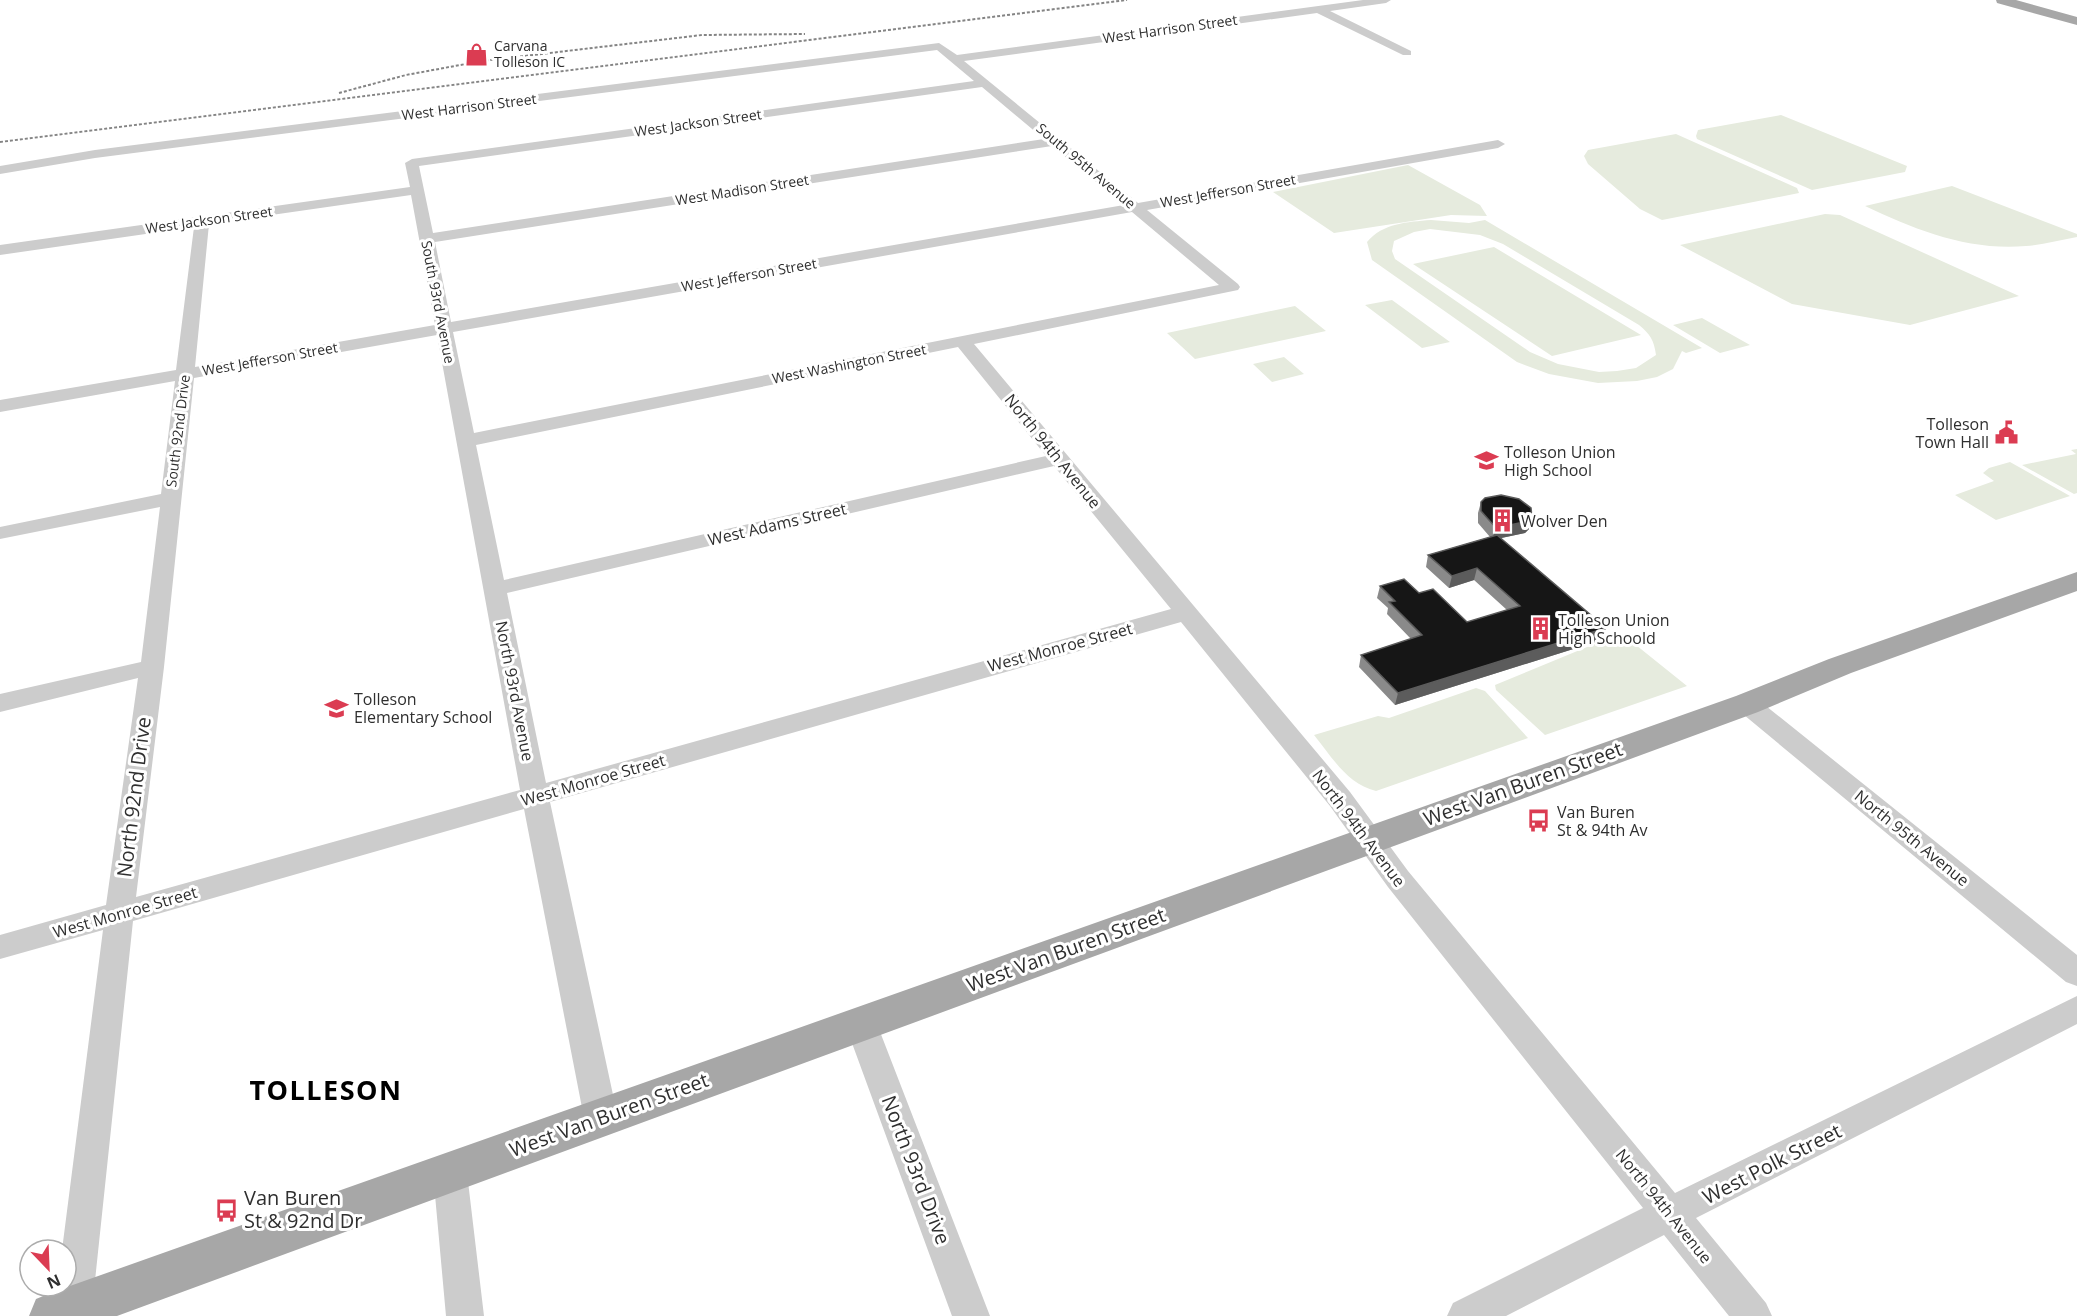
<svg xmlns="http://www.w3.org/2000/svg" width="2077" height="1316" viewBox="0 0 2077 1316" font-family="'Open Sans',sans-serif">
  <style>
    .green { fill: #e6ebde; fill-rule: evenodd }
    .lines { fill: none; stroke-linecap: round; stroke-linejoin: round }
    .minor { fill: #ccc; fill-rule: evenodd }
    .major { fill: #a7a7a7; fill-rule: evenodd }
    .rail { stroke: #848484; stroke-width: 2; stroke-dasharray: 3 2; stroke-linecap: butt }
    .wall { fill: #8a8a8a }
    .shaded-wall { fill: #5c5c5c }
    .building { fill: #161616; stroke: #5c5c5c; stroke-width: 1.5 }
    .labels { text-anchor: middle; stroke-width: 6; stroke-linejoin: round; paint-order: stroke }
    .far-street-label { font-size: 14px; fill: #2f2f2f; stroke: #fff }
    .far-poi-label { font-size: 14px; fill: #2f2f2f; stroke: #fff; text-anchor: start }
    .poi-label { font-size: 16px; fill: #2f2f2f; stroke: #fff; text-anchor: start }
    .street-label { font-size: 16px; fill: #2f2f2f; stroke: #fff }
    .near-street-label { font-size: 20px; fill: #2f2f2f; stroke: #fff }
    .near-poi-label { font-size: 20px; fill: #2f2f2f; stroke: #fff; text-anchor: start }
    .near-district-label { font-size: 27px; font-weight: bold; letter-spacing: 1.5px; fill: #000; stroke: #fff }
  </style>
  <rect width="100%" height="100%" fill="#fff"/>
  <!-- green -->
  <path class="green" d="M1781 115 1907 166 1905 172 1812 190 1697 139 1696 136 1698 130Z
    M1676 134 1797 188 1799 193 1662 220 1640 209 1588 164 1584 156 1588 150Z
    M1408 165 1480 205 1487 216 1451 215 1334 233 1273 192Z
    M1952 186 2077 234V237C2060 240 2043 245 2026 246 1968 251 1916 230 1865 206Z
    M1825 214 1840 215 2019 296 1910 325 1792 304 1680 245Z
    M1431 220 1469 223 1485 220 1702 348 1686 353 1682 351 1673 369 1657 377 1637 381 1598 383 1549 374 1517 362 1372 260 1367 242C1383 223 1407 222 1431 220ZM1430 229 1480 235 1503 244 1639 325C1650 334 1654 340 1656 355L1636 368 1617 371 1599 372 1558 364 1530 352 1395 259 1392 251 1394 241 1414 232Z
    M1494 247 1641 335 1552 356 1413 264Z
    M1392 300 1450 342 1422 348 1365 305Z
    M1295 306 1326 331 1195 359 1167 333Z
    M1702 318 1750 345 1720 353 1673 325Z
    M1284 357 1304 374 1272 382 1253 364Z
    M2077 449V493L2074 494 2022 465 2076 454 2071 450Z
    M2010 462 2070 496 1996 520 1955 495 1994 481 1983 473 1989 468Z
    M1621 633 1687 686 1545 735 1496 690 1495 685Z
    M1476 688 1485 691 1528 738 1376 791C1347 784 1332 757 1314 735L1378 716 1389 718Z"/>
  <g class="lines">
    <!-- minor -->
    <path class="minor" d="M1363 0H1391L1386 3 1330 11 1411 51V55H1403L1317 13 964 61 1138 203 1498 140 1505 144 1498 148 1147 210 1238 284 1240 287 1238 290 974 344 1350 792 1408 871 1675 1193 2077 996V1024L1696 1218 1766 1303 1772 1316H1729L1664 1235 1506 1316H1447L1453 1303 1643 1208 1388 887 1330 806 1181 622 550 802 618 1118 613 1129 601 1133 589 1129 584 1118 524 809 133 921 92 1309 89 1316H57L54 1309 57 1286H66V1250H62L103 930 0 959V935L106 905 138 678 0 712V694L141 662 160 507 0 539V527L161 494 175 381 0 412V400L176 370 194 227 0 255V245L410 187 405 163 412 159 974 81 937 50 95 158 0 174V166L95 150 939 43 957 55ZM982 87 1044 139 433 233 419 166ZM1052 146 1124 205 451 322 435 242ZM411 195 435 325 195 367 209 224ZM1132 212 1219 285 474 433 453 332ZM437 335 520 790 136 897 164 667 194 378ZM958 347 1046 456 504 580 476 445ZM1054 466 1171 609 546 783 507 593Z
      M1747 695 1756 698 2077 955V986L2066 982 1738 710 1735 704 1738 698Z
      M861 1010 872 1014 877 1024 990 1316H952L845 1024 850 1014Z
      M450 1156 462 1161 467 1173 484 1316H446L433 1173 438 1161Z"/>
    <!-- major -->
    <path class="major" d="M1996 0H2016L2077 17V25L1997 3Z
      M2077 572V591L1851 673 1758 712 117 1316H29L36 1299 53 1292 1736 696 1829 659Z"/>
    <!-- rail -->
    <path class="rail" d="M339 93 406 75 482 61 702 35 805 34
      M0 142 1127 0"/>
  </g>
  <!-- wall -->
  <path class="wall" d="M1481 502 1529 529 1525 533 1501 538 1602 640 1395 705 1359 667 1361 655 1411 639 1387 614 1388 608 1377 598 1380 586 1419 593 1467 622 1507 610 1474 580 1449 588 1426 567 1428 555 1490 537 1478 523V513Z"/>
  <!-- shaded-wall -->
  <path class="shaded-wall" d="M1532 518 1529 529 1525 533 1492 540 1496 528Z
    M1477 568 1474 580 1449 588 1452 576Z
    M1606 628 1602 640 1395 705 1398 693Z"/>
  <!-- building -->
  <path class="building" d="M1501 495 1519 499 1531 508 1532 518 1529 521 1496 528 1481 511V502L1485 498Z
    M1497 535 1606 628 1398 693 1361 655 1422 635 1389 602 1395 601 1380 586 1404 579 1419 593 1433 589 1467 622 1520 606 1477 568 1452 576 1428 555Z"/>
  <!-- icons -->
  <defs>
    <symbol id="shop-bare" viewBox="-9 -9 18 18"><path d="M-5-2.5h2.3a2.7 3.5 0 0 1 5.4 0H5L5.5 6h-11ZM-1.5-2.5h3a1.5 2.3 0 0 0-3 0Z" fill="#db3c52" stroke="#fff" stroke-width="2.5" paint-order="stroke"/></symbol>
    <symbol id="civic-bare" viewBox="-9 -9 18 18"><path d="M-.6-6.5H3V-4.5H.6V-3L4-1V1h2V6H-6V1h2V-1L-.6-3ZM-1.2 2.5V6h2.4V2.5Z" fill="#db3c52" stroke="#fff" stroke-width="2.5" paint-order="stroke"/></symbol>
    <symbol id="school-bare" viewBox="-9 -9 18 18"><path d="M0-5L7-2L0 1L-7-2ZM-4 1L0 2.5L4 1V4Q0 6-4 4Z" fill="#db3c52" stroke="#fff" stroke-width="2.5" paint-order="stroke"/></symbol>
    <symbol id="building-bare" viewBox="-9 -9 18 18"><path d="M-4-6H4V6H1V3H-1V6H-4ZM-2.5-4.3h1.7v1.8h-1.7ZM.8-4.3h1.7v1.8H.8ZM-2.5-1h1.7V.8h-1.7ZM.8-1h1.7V.8H.8Z" fill="#db3c52" stroke="#fff" stroke-width="2.5" paint-order="stroke"/></symbol>
    <symbol id="bus-bare" viewBox="-9 -9 18 18"><path d="M-5-6H5V4H4V6H2V4H-2V6H-4V4H-5ZM-3.5-4V0h7V-4ZM-3.5 1.2v1.5H-2V1.2ZM2 1.2v1.5H3.5V1.2Z" fill="#db3c52" stroke="#fff" stroke-width="2.5" paint-order="stroke"/></symbol>
  </defs>
  <g fill-rule="evenodd">
    <use href="#shop-bare" x="460" y="38" width="33" height="33"/>
    <use href="#civic-bare" x="1990" y="416" width="33" height="33"/>
    <use href="#school-bare" x="1470" y="444" width="33" height="33"/>
    <use href="#building-bare" x="1486" y="504" width="33" height="33"/>
    <use href="#building-bare" x="1524" y="612" width="33" height="33"/>
    <use href="#school-bare" x="320" y="692" width="33" height="33"/>
    <use href="#bus-bare" x="1522" y="804" width="33" height="33"/>
    <use href="#bus-bare" x="210" y="1194" width="33" height="33"/>
  </g>
  <g class="labels">
    <!-- far-street labels -->
    <g class="far-street-label">
      <text transform="translate(1170 29) rotate(-8)" y="5">West Harrison Street</text>
      <text transform="translate(469 107) rotate(-7)" y="5">West Harrison Street</text>
      <text transform="translate(698 123) rotate(-8)" y="5">West Jackson Street</text>
      <text transform="translate(1086 166) rotate(40)" y="5">South 95th Avenue</text>
      <text transform="translate(742 190) rotate(-9)" y="5">West Madison Street</text>
      <text transform="translate(1228 191) rotate(-10)" y="5">West Jefferson Street</text>
      <text transform="translate(209 220) rotate(-8)" y="5">West Jackson Street</text>
      <text transform="translate(749 275) rotate(-10)" y="5">West Jefferson Street</text>
      <text transform="translate(438 302) rotate(79)" y="5">South 93rd Avenue</text>
      <text transform="translate(270 359) rotate(-10)" y="5">West Jefferson Street</text>
      <text transform="translate(849 364) rotate(-11)" y="5">West Washington Street</text>
      <text transform="translate(178 431) rotate(-83)" y="5">South 92nd Drive</text>
    </g>
    <!-- far-poi labels -->
    <g class="far-poi-label">
      <text x="494" y="51">Carvana<tspan x="494" dy="16">Tolleson IC</tspan></text>
    </g>
    <!-- poi labels -->
    <g class="poi-label">
      <text x="1989" y="430" text-anchor="end">Tolleson<tspan x="1989" dy="18">Town Hall</tspan></text>
      <text x="1504" y="458">Tolleson Union<tspan x="1504" dy="18">High School</tspan></text>
      <text x="1521" y="527">Wolver Den</text>
      <text x="1558" y="626">Tolleson Union<tspan x="1558" dy="18">High Schoold</tspan></text>
      <text x="354" y="705">Tolleson<tspan x="354" dy="18">Elementary School</tspan></text>
      <text x="1557" y="818">Van Buren<tspan x="1557" dy="18">St &amp; 94th Av</tspan></text>
    </g>
    <!-- street labels -->
    <g class="street-label">
      <text transform="translate(1053 451) rotate(51)" y="6">North 94th Avenue</text>
      <text transform="translate(777 524) rotate(-13)" y="6">West Adams Street</text>
      <text transform="translate(1060 647) rotate(-15)" y="6">West Monroe Street</text>
      <text transform="translate(515 691) rotate(79)" y="6">North 93rd Avenue</text>
      <text transform="translate(593 780) rotate(-16)" y="6">West Monroe Street</text>
      <text transform="translate(1359 828) rotate(53)" y="6">North 94th Avenue</text>
      <text transform="translate(1912 838) rotate(39)" y="6">North 95th Avenue</text>
      <text transform="translate(125 912) rotate(-16)" y="6">West Monroe Street</text>
      <text transform="translate(1664 1206) rotate(51)" y="6">North 94th Avenue</text>
    </g>
    <!-- near-street labels -->
    <g class="near-street-label">
      <text transform="translate(1523 784) rotate(-20)" y="7">West Van Buren Street</text>
      <text transform="translate(134 797) rotate(-83)" y="7">North 92nd Drive</text>
      <text transform="translate(1066 950) rotate(-20)" y="7">West Van Buren Street</text>
      <text transform="translate(609 1115) rotate(-20)" y="7">West Van Buren Street</text>
      <text transform="translate(1772 1164) rotate(-27)" y="7">West Polk Street</text>
      <text transform="translate(916 1170) rotate(69)" y="7">North 93rd Drive</text>
    </g>
    <!-- near-poi labels -->
    <g class="near-poi-label">
      <text x="244" y="1205">Van Buren<tspan x="244" dy="23">St &amp; 92nd Dr</tspan></text>
    </g>
    <!-- near-district labels -->
    <g class="near-district-label">
      <text x="326" y="1100">TOLLESON</text>
    </g>
  </g>
  <!-- north arrow -->
  <g transform="translate(48 1268) rotate(157)"><circle r="28" fill="#ffffff" stroke="#acacac" stroke-width="1.5"/>
  <path d="M0-4.5L10 22L0 15L-10 22Z" fill="#db3c52"/>
  <text y="-9" font-size="16" font-weight="bold" text-anchor="middle" fill="#2f2f2f">N</text>
  </g>
</svg>
